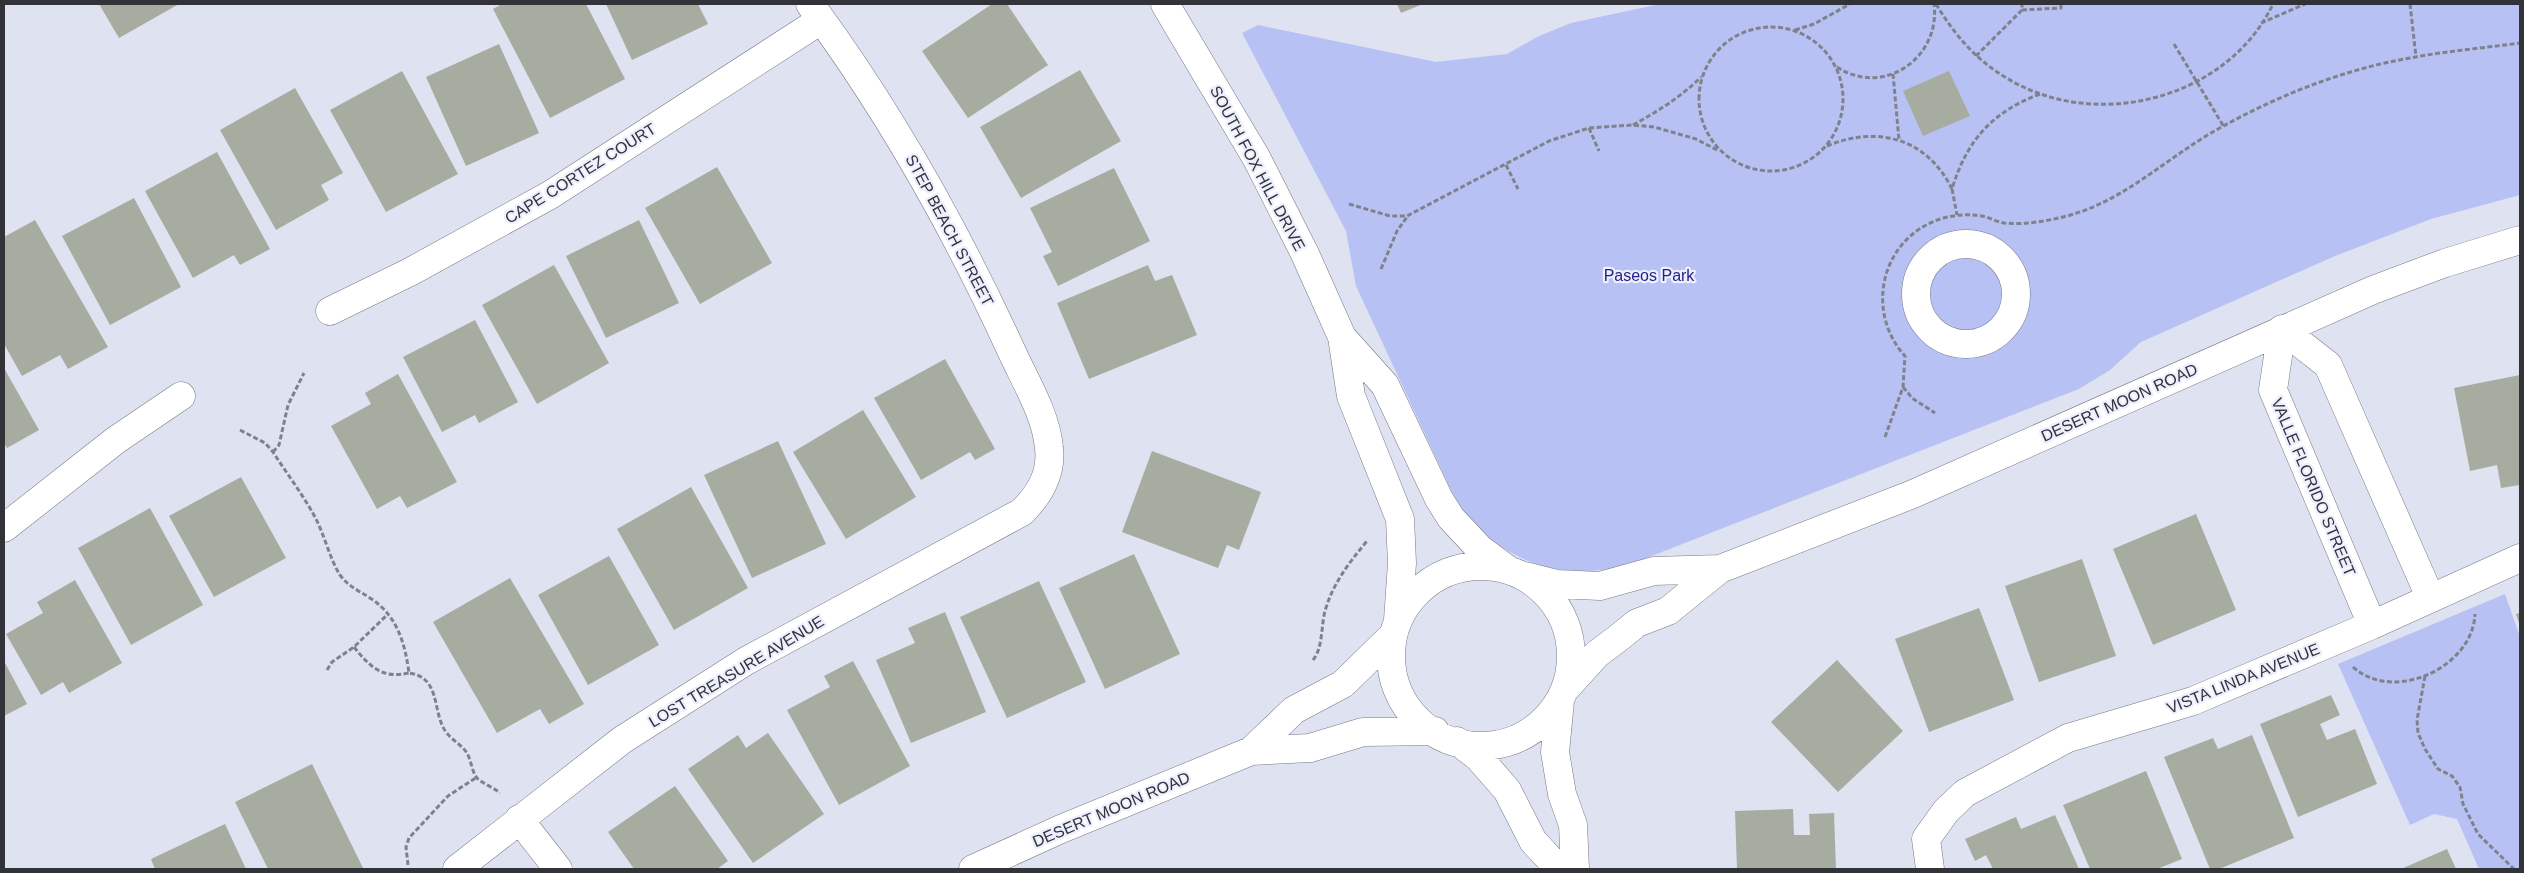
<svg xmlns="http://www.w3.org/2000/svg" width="2524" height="873" viewBox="0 0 2524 873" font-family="Arial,sans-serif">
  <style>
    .green { fill: #b7c1f4 }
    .building { fill: #a6ada0 }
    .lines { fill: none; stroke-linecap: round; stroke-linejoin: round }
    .minor-casing { stroke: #777a86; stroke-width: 29 }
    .path { stroke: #80828b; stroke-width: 3; stroke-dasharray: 5 2.5; stroke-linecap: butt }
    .minor { stroke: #fff; stroke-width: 28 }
    .labels { text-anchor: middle; stroke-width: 4.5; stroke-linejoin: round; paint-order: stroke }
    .street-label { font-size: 16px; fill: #323338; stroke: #eceffd }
    .park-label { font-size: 16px; fill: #272287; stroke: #eceffd }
  </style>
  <rect width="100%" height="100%" fill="#dfe2f0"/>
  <!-- green -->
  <path class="green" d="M1660 4H2520V195L2431 219 2335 256 2141 342 2110 370 2079 389 1626 566C1556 581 1504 562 1459 507L1356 286 1346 231 1242 33 1258 25 1436 62 1507 54 1539 36 1571 23Z
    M2505 594 2520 637V869H2479L2457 819 2434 814 2410 825 2338 664Z"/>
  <!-- building -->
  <path class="building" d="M99 4H179L119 38Z
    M502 4H586L625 79 550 118 493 9Z
    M606 4H698L708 24 632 60Z
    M992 4H1007L1048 65 968 118 922 51Z
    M1397 4H1423L1401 13Z
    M499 44 539 133 466 166 426 77Z
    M1080 70 1121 141 1021 198 980 127Z
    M402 71 458 174 386 212 330 110Z
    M1949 71 1970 116 1923 136 1903 91Z
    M295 88 343 173 321 185 329 200 276 230 220 130Z
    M217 152 270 249 240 265 234 255 193 278 145 191Z
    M717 167 772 263 700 304 645 208Z
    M1114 168 1150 241 1058 286 1043 256 1052 252 1030 208Z
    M134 198 181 287 110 325 62 236Z
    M35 220 108 347 68 369 60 355 22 376 4 344V237Z
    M639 220 679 303 606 338 566 256Z
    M554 265 609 363 537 404 482 305Z
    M1148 265 1155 281 1172 275 1197 335 1089 379 1057 303Z
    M475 320 518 402 479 423 475 415 442 432 403 357Z
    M945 359 995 449 975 460 970 452 921 480 874 398Z
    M4 368 39 430 7 448 4 443Z
    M398 374 457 482 407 508 400 496 377 509 331 426 371 404 365 393Z
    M2520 375V485L2501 488 2497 465 2470 471 2454 388Z
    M863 410 916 497 846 539 793 452Z
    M778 441 826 544 752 578 704 475Z
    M1152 451 1261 492 1239 550 1227 545 1218 568 1122 532Z
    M241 477 286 558 214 597 169 516Z
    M691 487 748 588 674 630 617 529Z
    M150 508 203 605 131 645 78 548Z
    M2196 514 2236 610 2153 645 2113 549Z
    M1134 554 1180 654 1105 689 1059 588Z
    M609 556 659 645 588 685 538 595Z
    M2082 559 2116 656 2039 682 2005 586Z
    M510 578 584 704 549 724 540 709 497 733 433 622Z
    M75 580 122 663 69 693 63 682 41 695 6 634 43 613 37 602Z
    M1039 581 1086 682 1007 718 960 617Z
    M1979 608 2014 700 1929 732 1895 639Z
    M945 612 986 712 911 743 876 660 915 643 908 628Z
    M2520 613V626L2516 614Z
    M1837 660 1903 731 1838 792 1771 722Z
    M4 661 27 704 4 716Z
    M853 661 910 766 839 805 787 710 830 687 824 676Z
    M2331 695 2340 715 2320 724 2327 740 2355 729 2377 784 2298 817 2260 724Z
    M768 733 824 814 753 863 688 769 738 735 746 748Z
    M2252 735 2294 838 2219 869H2210L2164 757 2213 738 2218 749Z
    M312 764 363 868 360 869H268L235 802Z
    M2146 771 2182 859 2157 869H2090L2063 805Z
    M675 786 728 861 717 869H634L608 832Z
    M1793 809 1794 835H1810L1809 814 1834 813 1836 869H1737L1735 811Z
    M2055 815 2079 869H1993L1986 855 1975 861 1965 839 2016 817 2021 829Z
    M225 824 246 869H155L151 859Z
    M2447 849 2456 869H2401Z"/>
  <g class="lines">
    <defs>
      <path id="minor" d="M1165 4 1257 159 1305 254 1342 337 1351 396 1400 519 1402 563 1398 620
        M1916 294a50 50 0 1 1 100 0a50 50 0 1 1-100 0Z
        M330 311 410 272 550 195 821 20
        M1342 337 1385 385 1439 499 1451 518 1480 549 1507 569
        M4 528 116 440 181 396
        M1391 656a90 90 0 1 1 180 0a90 90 0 1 1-180 0Z
        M1525 576 1557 584 1600 586 1654 571 1720 569
        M2372 625 2273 390 2282 329 2328 365 2430 597
        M1567 687 1597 654 1617 639 1637 623 1668 611 1720 569 1913 494 2373 290 2445 263 2520 240
        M1560 701 1555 752 1562 794 1573 825 1575 869
        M1457 741 1478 757 1507 790 1533 841 1559 869
        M1251 751 1294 710 1343 684 1392 636
        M519 819 558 869
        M457 869 622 740 746 661 1022 512C1040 494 1052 474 1049 448 1046 414 1025 381 1011 350 955 228 890 112 810 4
        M973 869 1061 829 1251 751 1310 748 1363 732 1435 731
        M1930 869 1926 839 1946 811 1965 793 2068 738 2193 701 2372 625 2520 558"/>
    </defs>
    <!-- minor casing -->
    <use href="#minor" class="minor-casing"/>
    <!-- path -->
    <path class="path" d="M1936 4C1954 34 1975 59 2005 77 2094 133 2227 100 2273 4
      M2410 4 2416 57
      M2022 10 2061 8V4
      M2261 23 2305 4
      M1699 99a72 72 0 1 1 144 0a72 72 0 1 1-144 0Z
      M1795 30 1814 24 1850 4
      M2174 44 2224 127
      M1976 56 2022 10V4
      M1837 67C1884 98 1941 57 1934 4
      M1893 74 1899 140
      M1633 125C1658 111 1681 97 1701 77
      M1589 128 1599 151
      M1827 146C1877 125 1927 138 1952 189 1967 140 1992 112 2040 94
      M1506 165 1518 189
      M1952 189 1957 215
      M1349 204 1390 216H1407L1549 141 1589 128 1632 125 1654 127 1696 139 1719 151
      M1381 269 1397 231 1407 217
      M1903 387 1912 398 1935 413
      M240 430 265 443 273 452C287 474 304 496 316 519 325 537 330 559 340 575 349 587 358 590 370 598 397 615 405 643 409 673 439 677 433 707 443 727 448 738 460 743 467 753 471 760 472 772 477 778 483 784 493 787 500 793
      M1885 437 1903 387 1905 356C1872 320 1876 263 1914 233 1933 218 1958 212 1982 216 1989 217 1997 222 2004 223 2025 225 2047 221 2067 216 2123 201 2162 162 2211 133 2272 98 2340 70 2410 58 2446 51 2484 48 2520 43
      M273 452 279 445 288 405 304 373
      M354 647C370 667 382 679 409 673
      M1313 660C1323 648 1321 626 1325 611 1333 583 1349 563 1367 541
      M2353 667C2394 704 2473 667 2475 614
      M327 670 332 662 354 647 389 613
      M2425 676 2417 720 2418 733 2425 749 2438 769 2452 776 2460 787 2463 804 2478 834 2514 869
      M408 865 406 847 409 838 448 796 477 777"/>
    <!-- minor -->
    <use href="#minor" class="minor"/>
  </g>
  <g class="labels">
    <!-- street labels -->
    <g class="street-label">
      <text transform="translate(1258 168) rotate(62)" y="6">SOUTH FOX HILL DRIVE</text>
      <text transform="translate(580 173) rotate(-32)" y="6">CAPE CORTEZ COURT</text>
      <text transform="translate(950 230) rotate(62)" y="6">STEP BEACH STREET</text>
      <text transform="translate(2119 402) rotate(-24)" y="6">DESERT MOON ROAD</text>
      <text transform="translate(2314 487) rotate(67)" y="6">VALLE FLORIDO STREET</text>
      <text transform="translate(736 671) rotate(-31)" y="6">LOST TREASURE AVENUE</text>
      <text transform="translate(2243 678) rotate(-22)" y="6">VISTA LINDA AVENUE</text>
      <text transform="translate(1111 809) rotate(-23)" y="6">DESERT MOON ROAD</text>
    </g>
    <!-- park labels -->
    <g class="park-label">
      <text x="1649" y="281">Paseos Park</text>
    </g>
  </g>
  <!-- border -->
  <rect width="2524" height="873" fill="none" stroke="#323338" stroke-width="10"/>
</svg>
